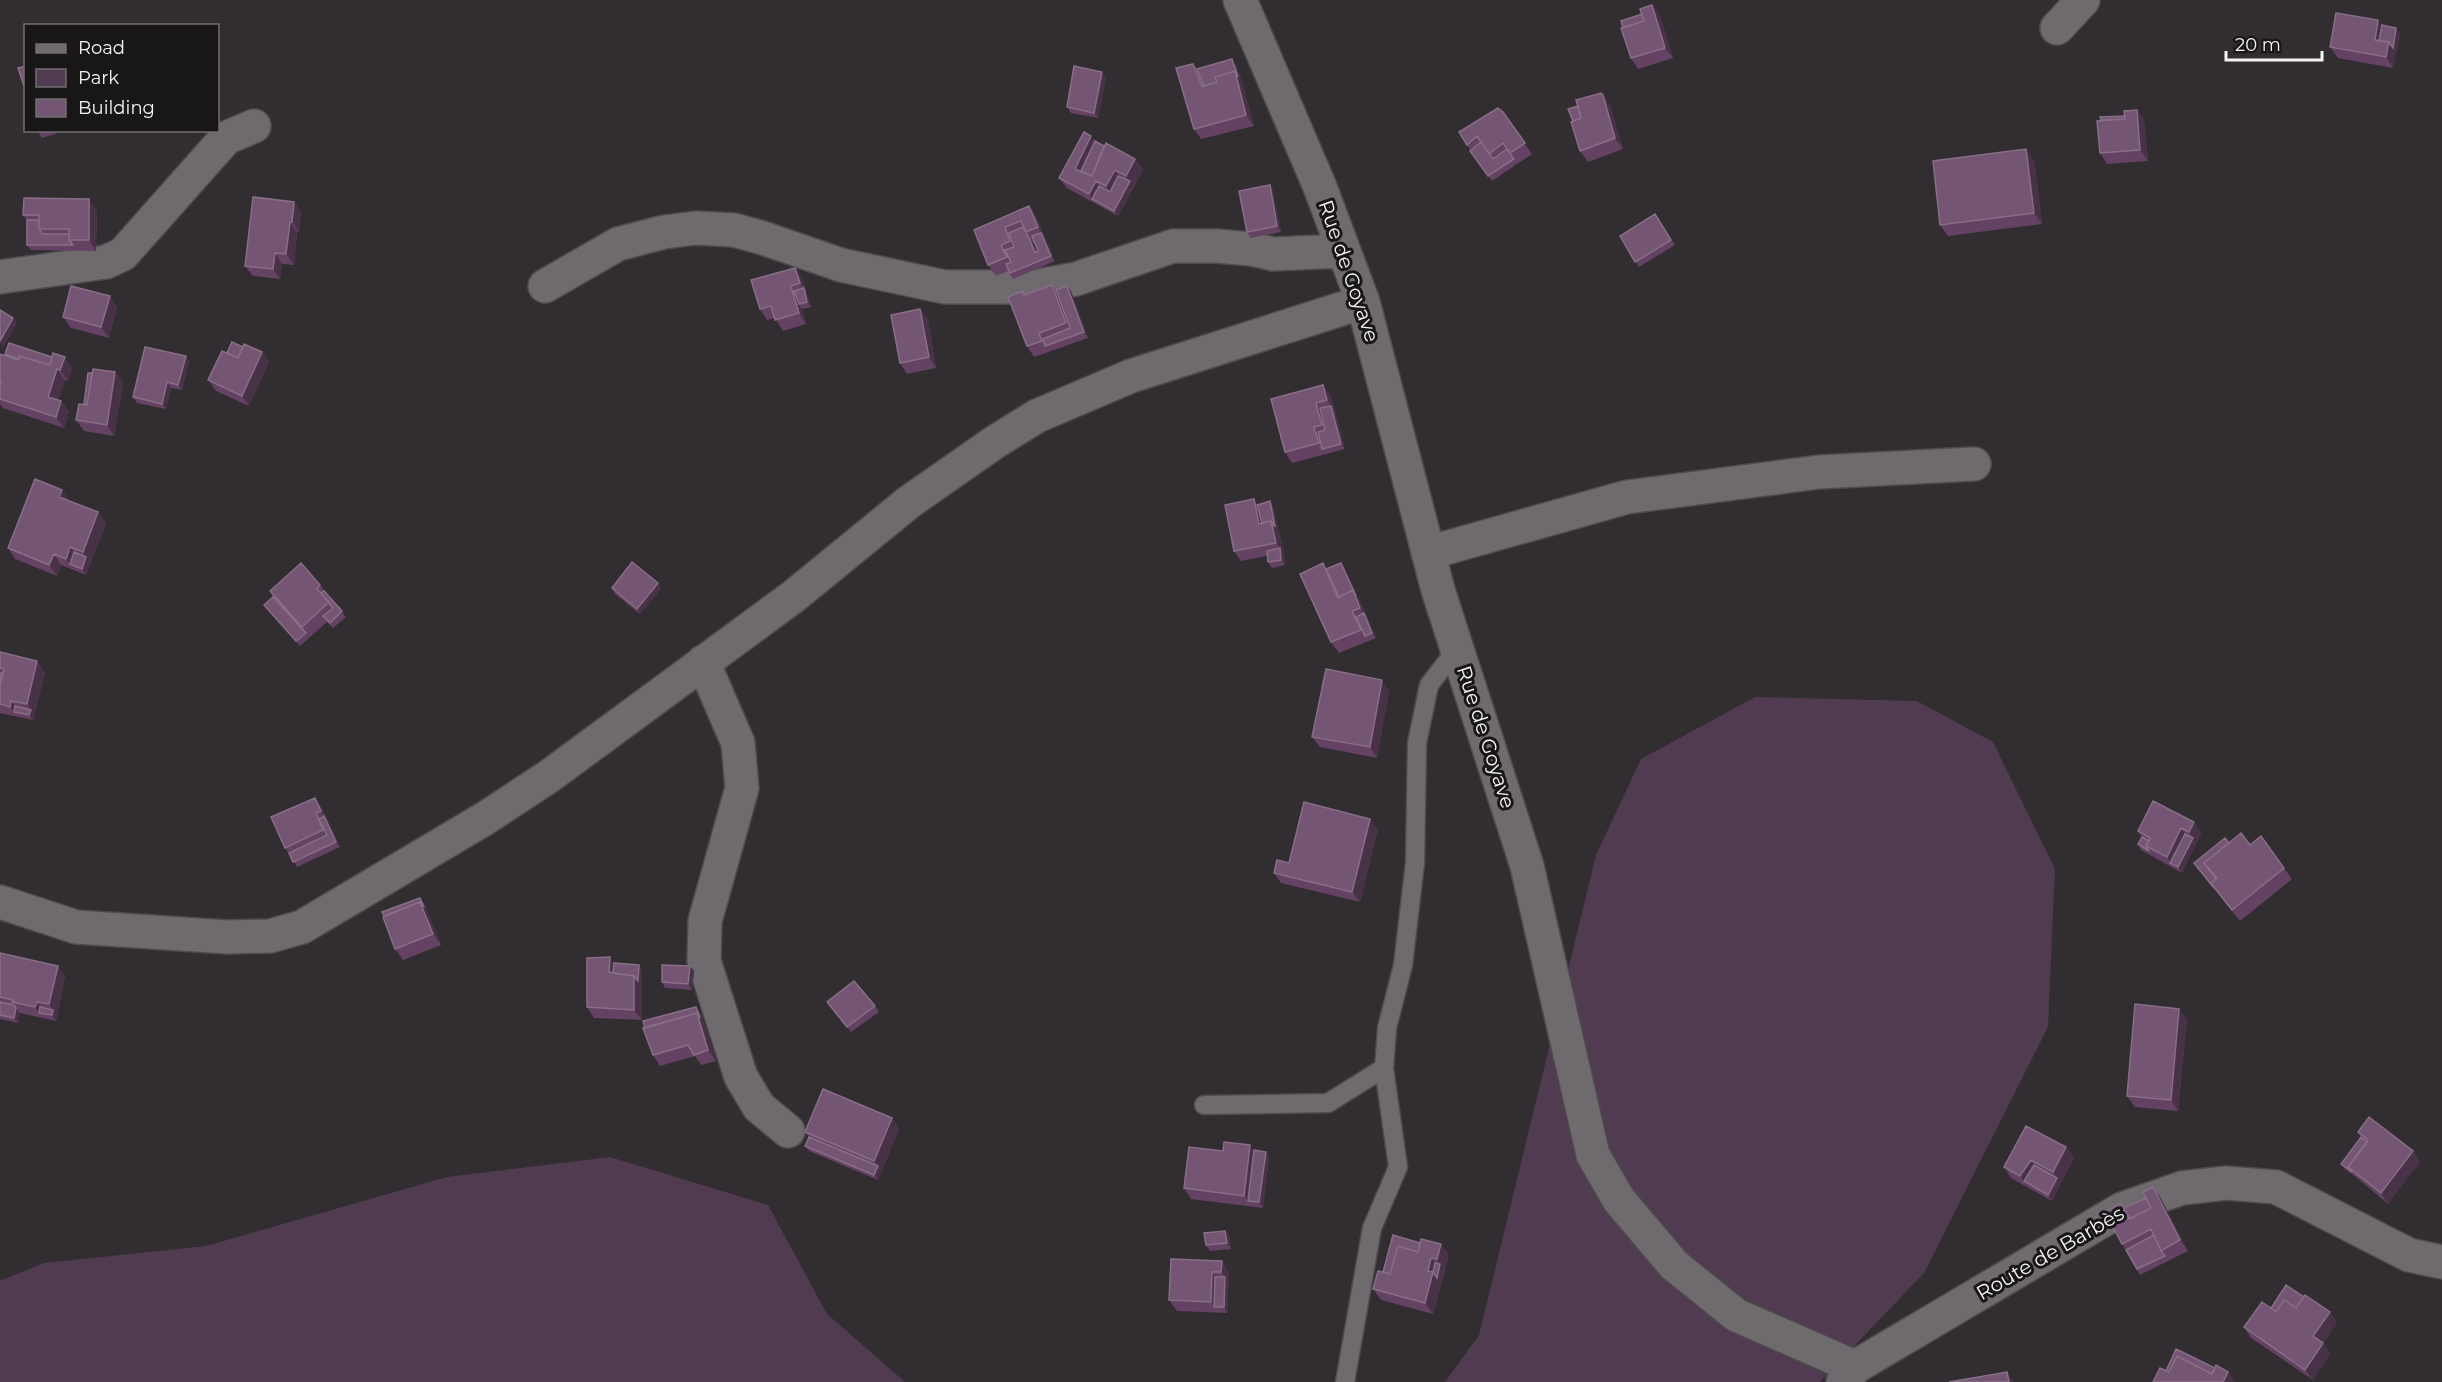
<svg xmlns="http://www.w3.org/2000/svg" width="2442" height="1382" viewBox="0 0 2442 1382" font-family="Montserrat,sans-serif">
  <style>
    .green { fill: #503b50 }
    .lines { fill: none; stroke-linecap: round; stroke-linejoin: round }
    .lane-casing { stroke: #4e4a4d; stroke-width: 21 }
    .street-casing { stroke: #4e4a4d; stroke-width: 36 }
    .lane { stroke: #6f6a6e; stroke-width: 18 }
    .street { stroke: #6f6a6e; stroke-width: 33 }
    .wall { fill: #644263; fill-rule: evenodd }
    .shaded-wall { fill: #493248 }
    .building { fill: #745573; stroke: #886e87; stroke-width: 1.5 }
    .labels { text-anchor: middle; stroke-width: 6; stroke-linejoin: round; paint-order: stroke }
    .street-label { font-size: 20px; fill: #f6f3f6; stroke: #181617 }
  </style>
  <rect width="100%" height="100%" fill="#312d30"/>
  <!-- green -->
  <path class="green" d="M1755 697 1917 701 1993 742 2055 869 2048 1027 1924 1273 1820 1382H1445L1479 1335 1596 855 1641 759Z
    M610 1157 768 1205 827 1314 905 1382H0V1281L44 1263 206 1246 447 1177Z"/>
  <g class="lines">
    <defs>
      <path id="lane" d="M1204 1105 1328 1103 1384 1068 1387 1028 1403 965 1415 863 1417 743 1429 685 1457 649
        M1345 1382 1372 1228 1398 1167 1384 1068"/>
      <path id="street" d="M1240 0 1320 187 1363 302 1438 590 1527 866 1593 1155 1619 1200 1674 1265 1736 1315 1855 1367
        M2057 28 2083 0
        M0 277 106 262 123 254 226 138 254 126
        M545 286 618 244 664 232 696 228 734 230 763 238 841 265 945 287H1033L1076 279 1173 246H1216L1251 249 1273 254 1344 251
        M1428 553 1627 497 1819 472 1974 464
        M703 662 738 743 742 788 705 921 704 961 741 1077 759 1107 788 1131
        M0 902 76 927 227 937 270 936 302 927 484 819 548 777 794 596 909 502 995 442 1037 416 1131 376 1363 302
        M1843 1382 1855 1367 2122 1209 2182 1188 2226 1183 2276 1187 2409 1255 2442 1262"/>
    </defs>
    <!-- lane casing -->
    <use href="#lane" class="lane-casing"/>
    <!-- street casing -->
    <use href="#street" class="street-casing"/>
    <!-- lane -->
    <use href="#lane" class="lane"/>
    <!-- street -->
    <use href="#street" class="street"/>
  </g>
  <!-- wall -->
  <path class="wall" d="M1660 16 1673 58 1638 69 1631 58Z
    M2382 25 2396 28 2400 34 2393 68 2338 58 2330 47Z
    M1193 64 1197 69 1236 65 1242 82 1254 126 1201 139 1194 129Z
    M1106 77 1098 118 1071 113 1067 107Z
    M1610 105 1623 149 1588 162 1580 151 1573 121 1578 106Z
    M2137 110 2144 120 2148 161 2107 164 2100 153 2125 116Z
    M1503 112 1532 154 1492 181 1467 145Z
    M37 130H66L42 138Z
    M1095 141 1135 159 1143 170 1118 216 1067 188 1059 178Z
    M2034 160 2042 224 1948 236 1940 225Z
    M1270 185 1273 191 1281 232 1251 238 1247 232Z
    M294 202 301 212 299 232H297L294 265 282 264 280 279 253 276 245 266Z
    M1029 206 1036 217 1055 261 1013 279 1008 271 996 276 988 265 974 230ZM1033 243H1034L1038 251 1037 252Z
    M97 210 96 251 31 250 27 245V220L23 215Z
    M1655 214 1675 245 1639 267 1620 236Z
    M795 268 802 278 811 307 802 309 806 324 783 331 775 318 767 320 760 309Z
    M1056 290 1071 291 1088 338 1034 357 1027 346 1025 295Z
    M117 307 109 338 71 328 63 317Z
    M920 309 928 320 936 368 907 374 900 363Z
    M243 347 262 352 269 362 249 406 216 391 208 380Z
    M0 354 7 357 5 354 72 367 68 381 65 380 58 400 61 401 69 412 64 428 3 408 0 404Z
    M189 361 182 390 171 388 166 409 137 403 133 397Z
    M115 372 123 383 114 436 84 431 76 420 84 404 92 373Z
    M1331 396 1345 449 1292 463 1285 452 1271 399Z
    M70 501 98 512 106 523 86 575 61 565 57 576 15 559 8 548Z
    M1270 501 1273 507 1284 553 1285 565 1272 568 1268 562 1267 556 1241 561 1234 551 1257 505Z
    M1341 563 1344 568 1360 601 1376 638 1339 653 1331 642 1326 569Z
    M320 585 346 617 333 628 327 622 300 646 264 605 273 597 270 591Z
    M612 588 661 589 640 614 615 594Z
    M0 652 45 672 33 720 0 713Z
    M1389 691 1377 758 1320 747 1312 737Z
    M315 798 322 808 340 847 297 867 285 848Z
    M2194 822 2201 833 2182 873 2141 850 2138 844 2142 837 2138 831Z
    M1378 829 1360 902 1281 883 1274 873 1289 863Z
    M2261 836 2292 879 2240 921 2198 869 2229 843 2250 845Z
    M420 898 424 903 441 945 403 960 395 949Z
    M0 953 58 966 65 976 56 1021 20 1013 18 1023 0 1019Z
    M614 963 642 971V1020L594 1018 587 1007Z
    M690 966 694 971 692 990 665 988 662 982Z
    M875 1006 879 1012 851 1032 831 1007Z
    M700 1012 716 1061 701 1065 695 1056 660 1066 653 1055Z
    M2187 1019 2178 1111 2135 1107 2127 1096Z
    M892 1118 899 1129 878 1180 809 1151 805 1146 809 1137 805 1132Z
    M2026 1126 2074 1157 2052 1201 2011 1178 2004 1167Z
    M2358 1132 2413 1151 2420 1162 2388 1204 2356 1177 2345 1169 2341 1164 2361 1137Z
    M1254 1150 1266 1152 1269 1157 1263 1208 1191 1199 1184 1188 1223 1151Z
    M2160 1197 2188 1251 2140 1275 2122 1244 2121 1203 2124 1208 2146 1198Z
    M1393 1235 1449 1255 1433 1314 1381 1300 1373 1289 1383 1272Z
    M1229 1236 1231 1249 1210 1251 1206 1245Z
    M1171 1259 1229 1272 1227 1313 1177 1311 1169 1300Z
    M2304 1297 2330 1312 2337 1323 2323 1343 2330 1354 2313 1380 2251 1338 2244 1327 2271 1308Z"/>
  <!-- shaded-wall -->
  <path class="shaded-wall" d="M1652 5 1660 16 1673 58 1665 48Z
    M2378 20 2386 31 2378 45 2375 40Z
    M2396 28 2400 34 2393 68 2386 57 2389 42Z
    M1232 59 1236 65 1242 82 1254 126 1246 115Z
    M1193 64 1201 74 1207 91 1202 86Z
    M1102 72 1106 77 1098 118 1094 113Z
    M1603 95 1610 105 1623 149 1615 138Z
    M2137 110 2144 120 2148 161 2140 150Z
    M1091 136 1099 147 1084 176 1075 169Z
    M2026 149 2034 160 2042 224 2034 213Z
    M1135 159 1143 170 1133 187 1126 176Z
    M1115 170 1122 181 1114 197 1106 186Z
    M1096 181 1103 192 1092 199 1089 194Z
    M1130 181 1133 187 1118 216 1114 211Z
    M1270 185 1273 191 1281 232 1277 226Z
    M89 199 97 210 96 251 89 240Z
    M294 202 301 212 299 232 292 222Z
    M1029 206 1036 217 1045 238 1038 227Z
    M290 222 297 232 294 265 286 254Z
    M1041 233 1045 238 1055 261 1051 256Z
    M1029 238 1033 243 1039 258 1035 252Z
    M275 253 282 264 280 279 273 269Z
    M795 268 802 278 811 307 807 302 804 288 800 283Z
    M1052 285 1059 295 1074 334 1066 323Z
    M791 286 798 296 799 304 802 309 806 324 799 313Z
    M1067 286 1071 291 1088 338 1084 332Z
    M110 296 117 307 109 338 101 327Z
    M920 309 928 320 936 368 929 357Z
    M13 318 17 323 3 348 0 344V341Z
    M262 352 269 362 249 406 242 396Z
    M186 356 189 361 182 390 178 385Z
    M65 357 72 367 68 381 60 370Z
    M57 369 65 380 56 407 48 397Z
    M115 372 123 383 114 436 107 425Z
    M167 382 171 388 166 409 162 404Z
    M1323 385 1331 396 1335 411 1327 400Z
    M61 401 69 412 64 428 56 417Z
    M1316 403 1323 414 1329 435 1322 425Z
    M1331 406 1335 411 1345 449 1341 444Z
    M1314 427 1322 438V449L1319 443Z
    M62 490 70 501 67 508 59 497Z
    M1254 499 1261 510 1265 528 1259 524Z
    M1270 501 1273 507 1284 553 1285 565 1281 560 1280 548 1276 543 1271 521Z
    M98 512 106 523 86 575 82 569 86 557 83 552Z
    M70 547 78 558 70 564 66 559Z
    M54 554 61 565 57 576 49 565Z
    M1341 563 1344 568 1360 601 1376 638 1372 633 1364 613 1360 608Z
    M658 583 661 589 640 614 637 609Z
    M37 661 45 672 33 720 29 715 31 710 27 704Z
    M1382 680 1389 691 1377 758 1370 747Z
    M11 701 19 711 14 712 10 707Z
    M315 798 322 808 328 821 321 811Z
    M324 816 328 821 340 847 336 842Z
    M1370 819 1378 829 1360 902 1352 892Z
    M2194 822 2201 833 2182 873 2178 867 2193 838 2189 832Z
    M2181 828 2189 839 2170 863 2167 857Z
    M420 898 424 903 441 945 433 934 420 902Z
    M610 957 617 968V978L609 972Z
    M639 965 642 971V1020L634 1010V976Z
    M58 966 65 976 56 1021 52 1015 53 1010 49 1004Z
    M690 966 694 971 692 990 688 984Z
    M37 1002 44 1012 39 1013 35 1007Z
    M696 1007 700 1012 704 1023 716 1061 708 1050 697 1013Z
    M16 1008 20 1013 18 1023 14 1018Z
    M2179 1009 2187 1019 2178 1111 2171 1100Z
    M892 1118 899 1129 878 1180 874 1175 878 1166 874 1161Z
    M1250 1145 1258 1156 1248 1201 1244 1196Z
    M2066 1147 2074 1157 2052 1201 2048 1195 2057 1178 2053 1172Z
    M2413 1151 2420 1162 2388 1204 2381 1193Z
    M1266 1152 1269 1157 1263 1208 1259 1202Z
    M2031 1160 2038 1171 2024 1181 2020 1176Z
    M2153 1187 2160 1197 2188 1251 2180 1240Z
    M1225 1231 1229 1236 1231 1249 1227 1243Z
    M1441 1244 1449 1255 1441 1283 1437 1278 1440 1265 1437 1259Z
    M1431 1258 1439 1268 1437 1277 1441 1283 1433 1314 1425 1303 1428 1271Z
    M1222 1261 1229 1272 1227 1313 1224 1307 1225 1277 1221 1272Z
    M1212 1272 1219 1283 1214 1307 1211 1302Z
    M2330 1312 2337 1323 2320 1347 2313 1336Z
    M2323 1343 2330 1354 2313 1380 2305 1370Z
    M2007 1372 2014 1382H2009Z
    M2228 1372 2236 1382H2223Z"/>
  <!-- building -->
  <path class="building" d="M1652 5 1665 48 1631 58 1621 28 1644 21 1640 9Z
    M2336 13 2378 20 2375 40 2389 42 2386 57 2330 47Z
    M1642 14 1644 21 1623 28 1621 21Z
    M2382 25 2396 28 2393 48 2389 42 2379 41Z
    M1232 59 1238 77 1235 71 1215 77 1217 82 1204 86 1197 69Z
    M1193 64 1202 86 1217 82 1215 77 1235 71 1246 115 1194 129 1176 68Z
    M26 66V92L18 68Z
    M1074 66 1102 72 1094 113 1067 107Z
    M1601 93 1603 95 1615 138 1580 151 1571 122 1581 118 1576 100Z
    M1578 106 1581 118 1573 121 1568 109Z
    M1498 108 1503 112 1525 143 1510 153 1503 143 1489 154 1477 136 1467 145 1459 132Z
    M2137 110 2140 150 2100 153 2097 121 2125 119 2124 111Z
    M2125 116V119L2101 120 2100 117Z
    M1084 132 1091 136 1075 169 1092 176 1106 143 1135 159 1126 176 1115 170 1106 186 1096 181 1089 194 1059 178Z
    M1095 141 1104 146 1092 176 1081 171Z
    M1481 142 1493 159 1507 149 1514 159 1488 176 1470 151Z
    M2026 149 2034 213 1940 225 1933 161Z
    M1118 176 1130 181 1114 211 1092 199 1099 186 1110 192Z
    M1270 185 1277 226 1247 232 1239 191Z
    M253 197 294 202 292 222H290L286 254 275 253 273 269 245 266Z
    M24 198 89 199V240H69V229H39V215H23Z
    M1029 206 1038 227 1026 232 1021 221 1005 227 1010 241 1001 245 1007 257 988 265 974 230Z
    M1655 214 1671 240 1635 262 1620 236Z
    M27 220H39V229L43 234H69V240L73 245H27Z
    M1023 227 1029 238 1035 252 1038 251 1032 236 1041 233 1051 256 1010 273 1006 264 1011 262 1005 250 1014 247 1009 233Z
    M795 268 800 283 791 286 799 313 775 320 771 306 760 309 751 280Z
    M1052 285 1066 323 1039 333 1042 341 1027 346 1008 297 1023 291 1024 295Z
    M71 286 110 296 101 327 63 317Z
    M1067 286 1084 332 1045 346 1043 339 1070 328 1056 290Z
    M804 288 807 302 799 304 794 291Z
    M920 309 929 357 900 363 891 315Z
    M0 310 13 318 0 341Z
    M232 342 243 347 238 358 227 353Z
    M9 343 52 357 50 365 19 356V359L5 354Z
    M244 344 262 352 242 396 208 380 222 351 238 358Z
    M145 347 186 356 178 385 167 382 162 404 133 397Z
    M53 353 65 357 60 370 57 369 48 397 61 401 56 417 0 399V386L1 381H0V354L18 360 19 356 50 365Z
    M93 369 115 372 107 425 76 420 79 404 87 405Z
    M88 373H92L87 405 84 404Z
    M1323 385 1327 400 1316 403 1322 425 1314 427 1319 443 1285 452 1271 399Z
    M1331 406 1341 444 1322 449 1318 432 1325 430 1320 408Z
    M35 479 62 490 59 497 98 512 83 552 70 547 66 559 54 554 49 565 8 548Z
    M1254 499 1259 524 1271 521 1276 543 1234 551 1225 505Z
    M1270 501 1275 527 1271 521 1262 523 1257 505Z
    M1280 548 1281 560 1268 562 1267 551Z
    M74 552 86 557 82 569 70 564Z
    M632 562 658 583 637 609 612 588Z
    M301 563 320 585 317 589 329 602 302 627 270 591Z
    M1323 563 1338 598 1353 590 1360 608 1352 611 1361 630 1331 642 1300 574Z
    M1341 563 1356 596 1353 590 1339 597 1326 569Z
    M324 591 342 611 330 623 323 616 333 608 321 593Z
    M273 597 306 633 296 641 264 605Z
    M1364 613 1372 633 1365 636 1356 617Z
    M0 652 37 661 27 704 11 701 10 707 0 704V685L4 669 0 668Z
    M1326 669 1382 680 1370 747 1312 737Z
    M0 673H3L0 685Z
    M15 706 31 710 29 715 14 712Z
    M315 798 321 811 316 813 323 830 285 848 271 817Z
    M2153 801 2194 822 2189 832 2181 828 2167 857 2146 846 2150 838 2138 831Z
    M1304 802 1370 819 1352 892 1274 873 1277 860 1289 863Z
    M324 816 336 842 293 862 289 853 327 835 319 819Z
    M2241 833 2250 845 2261 836 2284 868 2232 910 2211 883 2217 878 2204 863Z
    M2185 834 2193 838 2178 867 2170 863Z
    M2142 837 2149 841 2146 846 2149 851 2138 844Z
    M2225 838 2229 843 2204 863 2216 879 2211 883 2214 888 2194 863Z
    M420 898 424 907 420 902 384 916 382 912Z
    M420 902 433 934 395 949 383 917Z
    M0 953 58 966 49 1004 37 1002 35 1007 12 1002 13 1000 0 997Z
    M610 957 609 972 634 976V1010L587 1007V958Z
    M614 963 639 965 638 981 634 976 613 973Z
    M662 965 690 966 688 984 662 982Z
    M854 981 875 1006 847 1027 827 1002Z
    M0 1002 14 1005 16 1008 14 1018 0 1015Z
    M2135 1004 2179 1009 2171 1100 2127 1096Z
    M40 1007 53 1010 52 1015 39 1013Z
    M696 1007 700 1018 697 1013 645 1028 643 1021Z
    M697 1013 708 1050 694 1055 688 1045 653 1055 643 1028Z
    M823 1089 892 1118 874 1161 805 1132Z
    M2369 1117 2413 1151 2381 1193 2348 1167 2368 1140 2358 1132Z
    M2026 1126 2066 1147 2053 1172 2031 1160 2020 1176 2004 1167Z
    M809 1137 878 1166 874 1175 805 1146Z
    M2361 1137 2367 1142 2348 1167 2352 1172 2341 1164Z
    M1224 1142 1250 1145 1244 1196 1184 1188 1189 1147 1223 1151Z
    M1254 1150 1266 1152 1259 1202 1248 1201Z
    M2034 1165 2057 1178 2048 1195 2024 1181Z
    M2153 1187 2180 1240 2161 1251 2151 1229 2122 1244 2105 1212 2121 1203 2129 1219 2151 1208 2143 1192Z
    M2146 1198 2151 1208 2130 1219 2124 1208Z
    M1225 1231 1227 1243 1206 1245 1204 1233Z
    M1393 1235 1420 1243 1418 1252 1398 1246 1390 1274 1383 1272Z
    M2154 1235 2161 1251 2165 1256 2137 1269 2126 1250Z
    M1421 1239 1441 1244 1437 1259 1431 1258 1428 1271 1433 1272 1425 1303 1373 1289 1378 1271 1390 1274 1398 1246 1418 1252Z
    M1171 1259 1222 1261 1221 1272H1212L1211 1302 1169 1300Z
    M1435 1263 1440 1264 1437 1278 1433 1272Z
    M1215 1277H1225L1224 1307H1214Z
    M2286 1285 2304 1297 2296 1308 2284 1300 2276 1312 2271 1308Z
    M2305 1295 2330 1312 2313 1336 2323 1343 2305 1370 2244 1327 2262 1302 2276 1312 2284 1300 2296 1308Z
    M2176 1349 2215 1368 2212 1374 2177 1356 2169 1372 2166 1371Z
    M2177 1356 2212 1374 2216 1365 2228 1372 2223 1382H2153L2160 1368 2169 1372Z
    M2007 1372 2009 1382H1949Z"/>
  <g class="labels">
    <!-- street labels -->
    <g class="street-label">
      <text transform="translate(1349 271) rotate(71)" y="7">Rue de Goyave</text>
      <text transform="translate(1486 737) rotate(72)" y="7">Rue de Goyave</text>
      <text transform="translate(2050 1253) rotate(-30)" y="7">Route de Barbès</text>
    </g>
  </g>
  <!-- legend -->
  <rect x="24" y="24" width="195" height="108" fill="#181617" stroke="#716e70" stroke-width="1.5"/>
  <rect x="36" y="44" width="30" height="9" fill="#6f6a6e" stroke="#716e70" stroke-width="1.5"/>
  <text x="78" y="54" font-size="18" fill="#f6f3f6">Road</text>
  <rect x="36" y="69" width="30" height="18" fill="#503b50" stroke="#716e70" stroke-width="1.5"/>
  <text x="78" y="84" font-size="18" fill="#f6f3f6">Park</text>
  <rect x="36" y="99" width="30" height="18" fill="#745573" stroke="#716e70" stroke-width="1.5"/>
  <text x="78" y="114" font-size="18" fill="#f6f3f6">Building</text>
  <!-- scale -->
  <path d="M2226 51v9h96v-9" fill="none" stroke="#f6f3f6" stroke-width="3"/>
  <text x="2235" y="51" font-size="18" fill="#f6f3f6" stroke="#181617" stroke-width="4.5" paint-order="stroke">20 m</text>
</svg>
